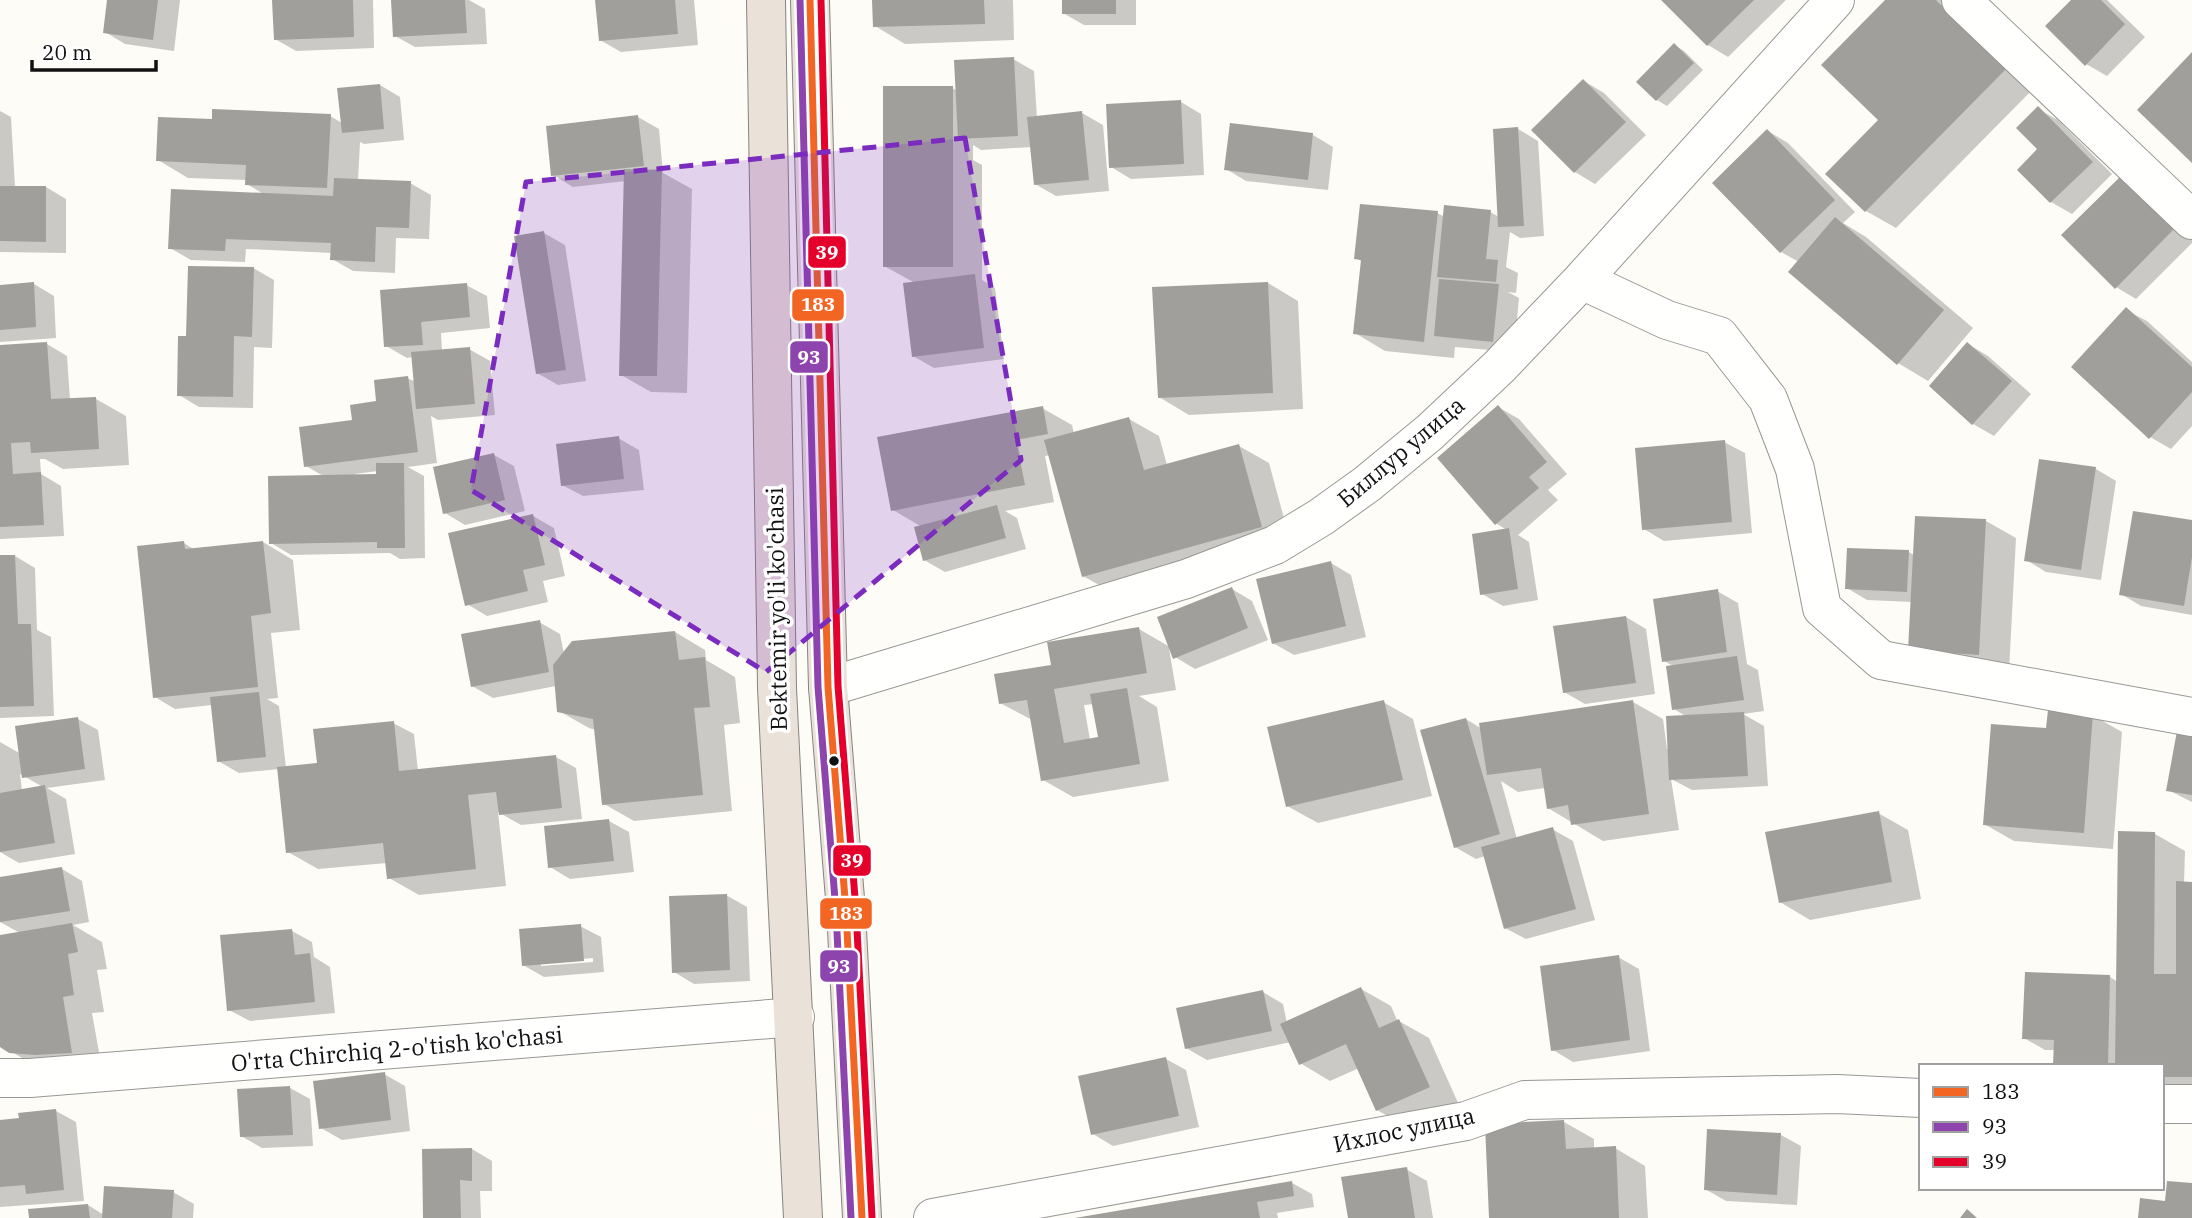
<svg xmlns="http://www.w3.org/2000/svg" width="2192" height="1218" viewBox="0 0 2192 1218" font-family="'IBM Plex Serif',serif">
  <style>
    .shadow { fill: #0003; fill-rule: evenodd }
    .building { fill: #a19f9c }
    .lines { fill: none; stroke-linecap: round; stroke-linejoin: round }
    .minor-casing { stroke: #979795; stroke-width: 40 }
    .highway-casing { stroke: #858482; stroke-width: 40 }
    .minor { stroke: #fffffe; stroke-width: 38 }
    .highway { stroke: #eae1d8; stroke-width: 38 }
    .bus-1-casing { stroke: #fff; stroke-width: 12 }
    .bus-2-casing { stroke: #fff; stroke-width: 12 }
    .bus-3-casing { stroke: #fff; stroke-width: 12 }
    .bus-1 { stroke: #f26522; stroke-width: 7 }
    .bus-2 { stroke: #8e44ad; stroke-width: 7 }
    .bus-3 { stroke: #e4002b; stroke-width: 7 }
    .marked { fill: #7b2cbf; fill-opacity: 0.2; stroke: #7b2cbf; stroke-width: 5; stroke-dasharray: 14 9; stroke-linejoin: round }
    .bus-dot { fill: #111; stroke: #fff; stroke-width: 2.5 }
    .labels { text-anchor: middle; stroke-width: 7; stroke-linejoin: round; paint-order: stroke }
    .street-label { font-size: 23px; fill: #111; stroke: #fff }
    .line-badge { stroke: #fff; stroke-width: 2.5 }
    .badge-label { font-size: 19px; text-anchor: middle; font-weight: bold; fill: #fff }
  </style>
  <rect width="100%" height="100%" fill="#fdfcf7"/>
  <!-- shadow -->
  <path class="shadow" d="M109 0H180L174 51 125 44 105 32Z
    M274 0H373L374 48 296 51 275 39Z
    M416 0H469L485 9 487 44 415 47 395 36Z
    M596 0H694L698 45 621 52 600 40Z
    M874 0H1013L1014 40 905 44 875 26Z
    M1063 0H1136V25H1084L1063 13Z
    M1663 0H1786L1728 57 1708 45Z
    M1888 0H1946L2035 87 1896 228 1866 211 1828 174 1880 120Z
    M2073 0H2107L2145 37 2107 76 2086 64Z
    M1674 45 1684 51 1703 70 1667 106 1657 100 1638 82Z
    M1013 59 1034 71 1037 118 1082 113 1103 125 1109 191 1056 196 1035 184 1032 147 981 150 973 145V160L982 165V280L995 288 1004 359 934 368 913 356 915 283 884 266 952 88 958 91Z
    M1584 81 1604 93 1646 135 1595 184 1575 172 1534 130Z
    M380 85 400 97 404 140 364 144 360 142 358 181 410 183 431 195 429 239 396 238 395 273 353 271 332 259V253L246 249 245 262 191 260 170 248 265 195 247 184V180L188 178 158 160 214 120 330 116 342 123Z
    M1181 102 1201 114 1204 175 1131 179 1111 167Z
    M2038 109 2058 120 2112 174 2072 214 2051 202 2019 170 2040 149Z
    M0 111 11 117 15 187H46L66 199V253L0 252Z
    M638 117 659 129 663 173 692 189 687 393 651 392 621 375 626 181 573 187 553 175Z
    M1231 125 1313 135 1333 147 1328 190 1246 181 1226 169Z
    M1518 129 1538 141 1544 236 1520 238 1510 232 1506 267 1518 273 1516 293 1508 292 1519 298 1514 352 1455 347 1454 358 1385 351 1355 333 1363 262 1356 258 1437 213 1445 217 1490 212 1499 217Z
    M1768 131 1788 143 1855 212 1843 223 1866 237 1973 328 1928 381 1898 363 1799 262 1781 252 1714 183Z
    M2141 190 2192 240V243L2136 299 2116 287Z
    M544 233 565 245 586 381 558 385 537 373Z
    M253 268 274 280 272 348 254 347 253 408 199 407 179 395 188 337Z
    M1268 283 1298 301 1303 409 1189 415 1159 397Z
    M34 284 54 296 56 338 0 342V287Z
    M466 285 487 296 490 328 441 333 442 351 469 349 490 361 495 415 438 420 431 416 437 463 408 467 424 476 425 558 400 559 390 553 291 555 271 543 325 477 306 466 354 421 407 378 416 382 413 357 407 358 386 346ZM378 471V476H355V474Z
    M2126 310 2147 321 2192 362V426L2171 449 2150 437Z
    M47 344 67 356 70 400 96 399 126 416 129 465 63 469 45 459H40L41 474 61 486 64 536 0 539V347Z
    M1968 344 1988 356 2031 394 1994 436 1973 424 1931 386Z
    M1498 407 1519 419 1567 474 1548 490 1558 500 1518 535 1529 542 1538 600 1503 606 1482 594 1507 530 1497 524 1439 458Z
    M1042 408 1072 425 1074 434 1129 419 1159 436 1167 465 1239 446 1269 463 1291 544 1113 593 1083 576 1050 455 1045 456 1054 502 1005 511 1017 518 1026 549 945 572 924 560 922 527 893 510Z
    M618 438 639 450 644 490 583 496 562 485Z
    M1724 442 1745 453 1752 533 1664 541 1644 529Z
    M494 455 514 466 525 511 465 525 445 513Z
    M2040 461 2096 469 2116 481 2101 580 2046 572 2026 560Z
    M533 516 554 528 565 576 543 581 548 602 487 616 467 604Z
    M1986 521 2016 538 2009 671 1940 667 1912 602 1867 600 1847 588 1849 549 1909 552 1914 555Z
    M2192 522V615L2141 606 2121 594Z
    M263 542 293 560 300 630 271 633 278 698 267 699 279 706 286 768 319 765 393 723 414 734 418 771 556 757 576 768 582 819 521 825 498 812 506 886 419 895 389 878 387 863 318 869 288 852 279 769 239 773 218 761 212 705 175 709 155 697 184 543 195 550Z
    M15 556 35 568 37 630 51 637 54 716 0 718V557Z
    M1331 563 1351 575 1366 637 1294 655 1273 643Z
    M1232 589 1252 601 1268 640 1195 669 1175 657 1169 648 1176 690 1139 696 1157 707 1169 781 1073 797 1043 780 1032 720 1000 703 1053 666 1139 629 1170 647ZM1094 704 1100 738 1090 740 1084 705Z
    M1717 591 1738 603 1747 664 1758 670 1764 711 1743 714 1764 726 1768 786 1692 790 1671 779 1679 830 1603 841 1548 808 1545 788 1518 792 1501 781 1517 839 1552 829 1573 841 1595 920 1526 939 1505 928 1485 856 1476 859 1455 847 1466 719 1482 729 1633 702 1663 719 1667 749H1670L1687 717 1674 709 1675 667 1664 661Z
    M1626 617 1646 629 1655 694 1585 704 1564 692Z
    M539 622 560 634 564 654 675 632 705 650 706 660 735 677 740 723 724 725 732 811 634 821 604 804 596 730 589 728 559 711 556 686 493 698 472 686Z
    M1383 702 1413 719 1432 796 1318 823 1287 806Z
    M2092 715 2122 732 2113 849 2014 841 1984 824 2047 730Z
    M78 719 98 730 105 780 47 788 66 799 75 854 19 863 0 852V742L21 754ZM20 774 43 787 22 791Z
    M2192 736V802L2168 790Z
    M1878 813 1908 830 1921 899 1810 920 1780 902Z
    M609 821 629 832 634 872 570 879 550 867Z
    M2155 834 2185 851 2184 883H2192V1093H2162V1066H2055V1050H2045L2024 1038 2026 974 2110 977 2118 982Z
    M62 869 82 881 89 922 73 925 102 942 107 969 97 970 104 1012 92 1013 102 1069H41L0 1045V937L20 933 0 922V879Z
    M726 895 747 907 750 981 694 984 674 972Z
    M580 926 601 937 604 972 544 977 523 965ZM593 958V962L541 966V963Z
    M292 931 312 942 314 957 330 967 335 1013 250 1021 229 1010Z
    M1618 957 1639 969 1650 1051 1573 1062 1553 1050Z
    M1361 989 1391 1006 1397 1020 1429 1038 1459 1105 1407 1127 1377 1110 1359 1068 1330 1081 1300 1063 1291 1042 1207 1060 1186 1048 1263 992 1283 1004 1287 1023Z
    M1166 1059 1186 1070 1199 1127 1113 1146 1093 1134Z
    M384 1074 405 1086 410 1131 342 1140 321 1128Z
    M290 1088 310 1099 313 1146 262 1148 241 1136Z
    M56 1111 76 1122 84 1201 0 1207V1122L20 1120Z
    M1564 1122 1594 1139V1149L1615 1148 1645 1166 1648 1218H1491Z
    M1781 1135 1801 1146 1797 1205 1726 1201 1705 1189Z
    M472 1149 492 1161V1191H480L481 1218H424Z
    M1406 1169 1427 1181 1433 1218H1350Z
    M1292 1183 1312 1194 1314 1207 1277 1213 1278 1218H1077Z
    M173 1192 194 1204 193 1218H31L88 1205 104 1215Z"/>
  <!-- building -->
  <path class="building" d="M107 0H158L153 40 103 33Z
    M272 0H353L354 37 274 40Z
    M391 0H465L467 33 393 37Z
    M595 0H675L678 34 599 41Z
    M872 0H984L985 24 873 27Z
    M1062 0H1116V14H1062Z
    M1661 0H1754L1707 46Z
    M1885 0H1936L2006 69 1865 212 1825 174 1878 120 1821 65Z
    M2071 0H2101L2125 24 2085 66 2045 26Z
    M1674 43 1694 63 1656 101 1636 82Z
    M2192 52V163L2137 110Z
    M1014 57 1018 136 958 139 954 60Z
    M1583 79 1626 122 1574 173 1531 130Z
    M380 84 384 129 342 133 337 88Z
    M883 86H953V267H883Z
    M1181 100 1184 164 1109 168 1106 104Z
    M2038 106 2093 162 2050 203 2017 170 2037 149 2016 128Z
    M212 109 331 114 327 188 245 185 246 165 156 161 158 117 212 119Z
    M1082 111 1089 180 1034 185 1027 117Z
    M638 115 644 166 551 176 546 126Z
    M1230 123 1313 133 1308 180 1224 170Z
    M1518 127 1524 226 1498 227 1493 129Z
    M1767 129 1835 200 1780 253 1712 183Z
    M624 169 662 170 657 376H619Z
    M2121 176 2174 229 2115 289 2061 235Z
    M334 178 411 181 409 228 376 227 375 262 330 260 331 243 226 239 225 251 168 249 171 189 333 196Z
    M0 186H46V242L0 241Z
    M1360 204 1438 211 1424 342 1353 334 1361 260 1354 259Z
    M1444 205 1491 210 1486 259 1498 260 1496 282 1437 277Z
    M1835 217 1944 310 1897 365 1788 272Z
    M544 231 566 370 536 374 514 236Z
    M188 266 254 267 252 337 234 336 233 397 177 396 178 336H186Z
    M975 274 984 348 912 357 903 283Z
    M1439 279 1499 284 1493 342 1434 336Z
    M34 282 36 327 0 330V285Z
    M1268 282 1273 393 1158 398 1152 287Z
    M467 283 470 317 421 322 423 345 384 347 380 290Z
    M2126 307 2192 367V392L2149 439 2071 367Z
    M47 342 51 399 96 397 99 449 31 453 30 442 11 443 13 474 41 472 44 525 0 527V345Z
    M1967 342 2012 381 1972 425 1929 386Z
    M470 347 475 404 416 409 411 352Z
    M408 376 418 452 304 467 299 427 352 420 350 405 376 401 374 380Z
    M1498 405 1547 462 1529 477 1539 488 1495 525 1437 458Z
    M1043 406 1048 434 1016 440 1025 485 891 511 877 437Z
    M1129 417 1144 470 1239 444 1262 527 1082 577 1044 440Z
    M619 436 624 479 561 486 556 444Z
    M1725 440 1732 522 1642 530 1635 448Z
    M494 453 505 500 443 514 433 467Z
    M2039 459 2096 467 2081 570 2024 561Z
    M376 463H404L405 548H377V542L269 544 268 476 376 474Z
    M997 505 1006 538 923 561 914 527Z
    M2133 511 2192 520V557L2184 606 2119 595Z
    M533 514 545 565 523 570 528 591 465 606 448 533Z
    M1915 516 1986 519 1979 655 1908 650Z
    M1509 528 1518 589 1480 595 1472 534Z
    M184 541 185 549 263 541 271 613 251 616 258 687 153 698 137 546Z
    M1847 548 1909 550 1907 592 1845 589Z
    M0 555H15L18 624H31L34 706 0 707Z
    M1331 561 1346 626 1272 644 1256 579Z
    M1232 587 1248 628 1173 659 1157 617Z
    M1718 589 1727 652 1662 662 1653 599Z
    M1626 616 1636 683 1563 693 1553 626Z
    M540 620 549 672 471 687 461 634Z
    M1139 627 1147 673 1054 689 1064 743 1098 737 1090 694 1127 688 1140 764 1041 781 1027 700 999 704 994 674 1051 665 1047 642Z
    M675 631 679 660 705 657 710 707 694 708 703 795 602 805 593 719 557 712 553 665 572 641Z
    M1737 656 1744 700 1672 710 1666 666Z
    M259 692 266 757 217 762 210 697Z
    M1384 700 1403 780 1286 807 1267 727Z
    M1633 700 1649 814 1571 825 1568 805 1547 809 1541 768 1487 775 1479 723Z
    M2048 710 2093 713 2084 833 1983 825 1991 724 2046 728Z
    M1744 712 1748 776 1669 780 1666 716Z
    M78 717 85 769 22 778 15 726Z
    M1466 718 1500 834 1454 848 1420 730Z
    M394 721 399 771 556 755 562 808 499 815 496 792 468 795 476 869 387 879 383 843 286 853 277 767 317 763 313 729Z
    M2177 731 2192 734V795L2166 791Z
    M45 785 55 843 0 852V793Z
    M1879 811 1892 882 1779 903 1765 832Z
    M609 819 614 861 548 868 544 826Z
    M1553 827 1576 909 1504 929 1481 847Z
    M2118 831 2155 832 2154 974H2176V881L2192 882V1077H2162V1066H2115Z
    M62 867 70 911 0 922V877Z
    M727 894 730 970 672 973 669 896Z
    M72 923 78 952 68 954 74 995 63 997 72 1053 35 1055 9 1053 0 1047V935Z
    M581 924 584 961 522 966 519 929Z
    M292 929 295 955 310 953 315 1002 227 1011 220 935Z
    M1619 955 1630 1040 1551 1051 1540 966Z
    M2025 972 2110 975 2108 1066H2053L2054 1040 2022 1039Z
    M1361 987 1379 1028 1399 1019 1430 1087 1376 1111 1346 1044 1299 1065 1280 1024Z
    M1263 990 1272 1031 1185 1049 1176 1008Z
    M1166 1057 1179 1116 1091 1135 1078 1076Z
    M385 1072 391 1120 319 1129 313 1081Z
    M290 1086 293 1135 240 1137 237 1089Z
    M56 1109 64 1190 26 1194 25 1185 0 1187V1120L19 1118 18 1113Z
    M1564 1120 1566 1149 1616 1146 1619 1218H1489L1485 1124Z
    M1707 1129 1781 1133 1777 1195 1704 1190Z
    M472 1148V1181L460 1180 461 1218H423L422 1149Z
    M1407 1167 1415 1218H1348L1341 1177Z
    M1292 1181 1294 1196 1257 1202 1260 1218H1075Z
    M2167 1181 2192 1183V1218H2138L2140 1198 2165 1201Z
    M104 1186 174 1190 172 1218H102Z
    M88 1204 90 1218H29L28 1209Z
    M1967 1209 1977 1218H1960Z"/>
  <g class="lines">
    <defs>
      <path id="minor" d="M1961 0 2192 220
        M1582 280 1667 320 1719 336 1768 399 1795 469 1822 608 1881 660 2192 717
        M828 687 1186 579 1275 545 1321 517 1367 484 1430 432 1499 367 1582 280 1835 0
        M0 1078H30L795 1017
        M2162 1104H2192
        M933 1218 1466 1121 1525 1100 1837 1094 1921 1098"/>
      <path id="highway" d="M766 0 777 688 803 1218
        M810 0 828 687 846 911 862 1218"/>
    </defs>
    <!-- minor casing -->
    <use href="#minor" class="minor-casing"/>
    <!-- highway casing -->
    <use href="#highway" class="highway-casing"/>
    <!-- minor -->
    <use href="#minor" class="minor"/>
    <!-- highway -->
    <use href="#highway" class="highway"/>
    <defs>
      <path id="bus-1" d="M810 0 828 687 846 911 862 1218"/>
      <path id="bus-2" d="M800 0 818 687 836 912 851 1218"/>
      <path id="bus-3" d="M821 0 838 686 856 910 872 1217"/>
    </defs>
    <!-- bus-1 casing -->
    <use href="#bus-1" class="bus-1-casing"/>
    <!-- bus-2 casing -->
    <use href="#bus-2" class="bus-2-casing"/>
    <!-- bus-3 casing -->
    <use href="#bus-3" class="bus-3-casing"/>
    <!-- bus-1 -->
    <use href="#bus-1" class="bus-1"/>
    <!-- bus-2 -->
    <use href="#bus-2" class="bus-2"/>
    <!-- bus-3 -->
    <use href="#bus-3" class="bus-3"/>
  </g>
  <!-- marked area -->
  <path class="marked" d="M965 138 1021 460 766 672 471 490 526 182Z"/>
  <!-- markers -->
  <circle class="bus-dot" cx="834" cy="761" r="6"/>
  <g class="labels">
    <!-- street labels -->
    <g class="street-label">
      <text transform="translate(1401 452) rotate(-40)" y="8">Биллур улица</text>
      <text transform="translate(777 609) rotate(-91)" y="8">Bektemir yo'li ko'chasi</text>
      <text transform="translate(397 1049) rotate(-5)" y="8">O'rta Chirchiq 2-o'tish ko'chasi</text>
      <text transform="translate(1404 1130) rotate(-12)" y="8">Ихлос улица</text>
    </g>
  </g>
  <g class="line-badge">
    <rect x="807" y="235" width="40" height="34" rx="7" fill="#e4002b"/>
    <rect x="791" y="288" width="54" height="34" rx="7" fill="#f26522"/>
    <rect x="789" y="340" width="40" height="34" rx="7" fill="#8e44ad"/>
    <rect x="832" y="844" width="40" height="33" rx="7" fill="#e4002b"/>
    <rect x="819" y="897" width="54" height="33" rx="7" fill="#f26522"/>
    <rect x="819" y="949" width="40" height="34" rx="7" fill="#8e44ad"/>
  </g>
  <g class="badge-label">
    <text x="827" y="259">39</text>
    <text x="818" y="311">183</text>
    <text x="809" y="364">93</text>
    <text x="852" y="867">39</text>
    <text x="846" y="920">183</text>
    <text x="839" y="973">93</text>
  </g>
  <!-- legend -->
  <rect x="1919" y="1064" width="245" height="126" fill="#ffffff" stroke="#a0a0a0" stroke-width="2"/>
  <rect x="1933" y="1087" width="35" height="10" fill="#f26522" stroke="#a0a0a0" stroke-width="2"/>
  <text x="1982" y="1099" font-size="21" fill="#111111">183</text>
  <rect x="1933" y="1122" width="35" height="10" fill="#8e44ad" stroke="#a0a0a0" stroke-width="2"/>
  <text x="1982" y="1134" font-size="21" fill="#111111">93</text>
  <rect x="1933" y="1157" width="35" height="10" fill="#e4002b" stroke="#a0a0a0" stroke-width="2"/>
  <text x="1982" y="1169" font-size="21" fill="#111111">39</text>
  <!-- scale -->
  <path d="M32 60v10h124v-10" fill="none" stroke="#111111" stroke-width="3.5"/>
  <text x="42" y="60" font-size="21" fill="#111111" stroke="#ffffff" stroke-width="5" paint-order="stroke">20 m</text>
</svg>
